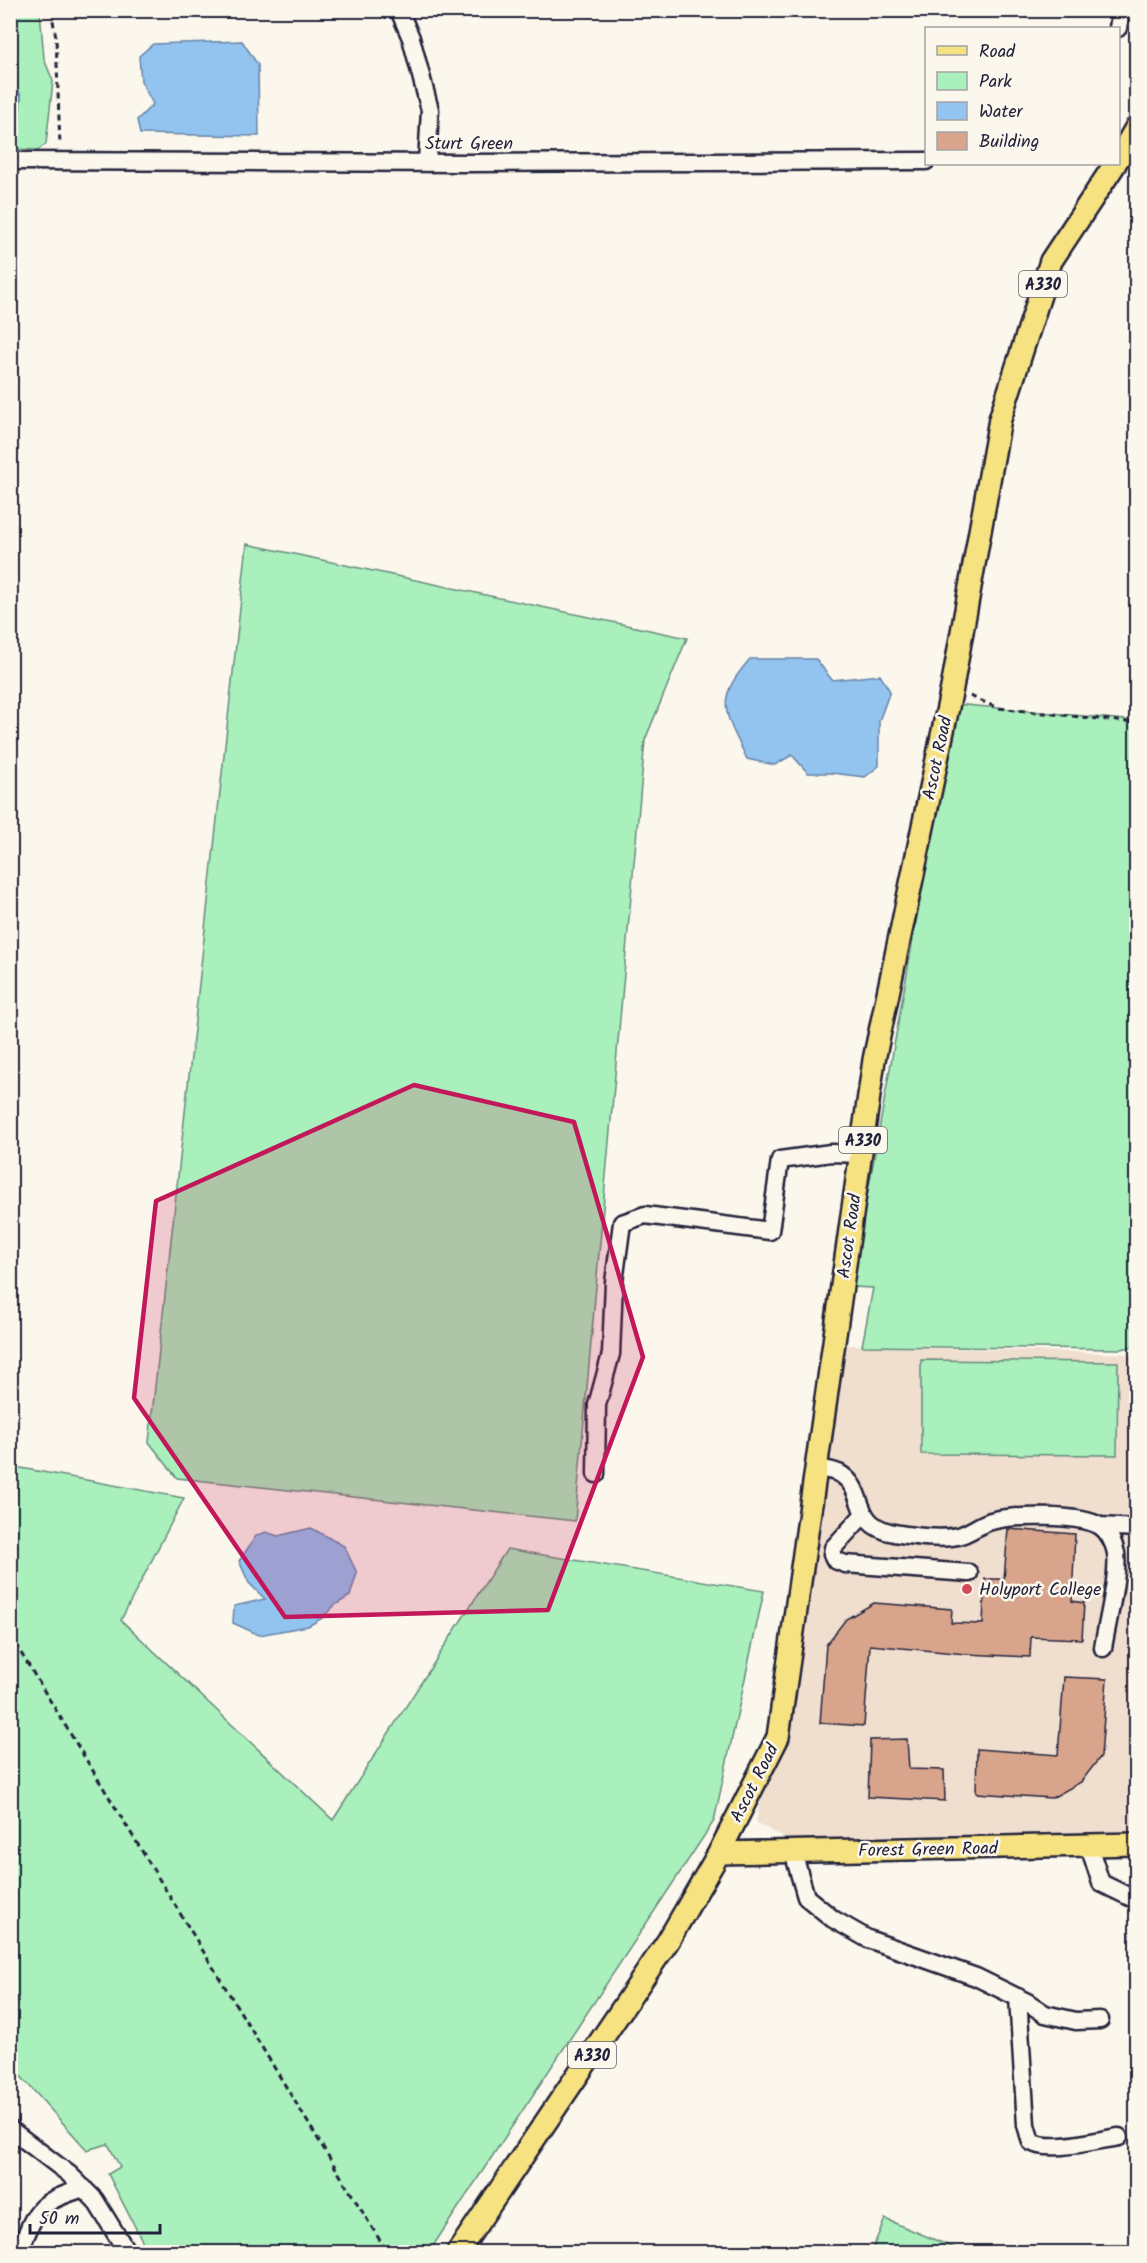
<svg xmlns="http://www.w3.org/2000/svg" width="1147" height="2263" viewBox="0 0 1147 2263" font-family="Kalam,sans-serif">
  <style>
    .built { fill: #f0decf }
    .green { fill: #a9f0bc; stroke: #66897c; stroke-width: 1.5 }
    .water { fill: #93c4ef; stroke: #6683a7; stroke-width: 1.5 }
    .building { fill: #d8a58c; stroke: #22223b; stroke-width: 1.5 }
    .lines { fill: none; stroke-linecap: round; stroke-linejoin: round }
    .minor-casing { stroke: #22223b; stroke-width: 21 }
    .major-casing { stroke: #22223b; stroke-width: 26 }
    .path { stroke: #22223b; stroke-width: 3; stroke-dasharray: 6 4.5; stroke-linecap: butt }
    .minor { stroke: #fbf7ec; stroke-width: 16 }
    .major { stroke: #f7e281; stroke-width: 21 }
    .marked { fill: #c2185b; fill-opacity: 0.2; stroke: #c2185b; stroke-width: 4.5; stroke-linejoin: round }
    .poi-dot { fill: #d1495b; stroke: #fbf7ec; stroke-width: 2 }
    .labels { text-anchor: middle; stroke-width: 5; stroke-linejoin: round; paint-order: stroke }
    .shield { fill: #fbf7ec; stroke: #636270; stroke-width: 1.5 }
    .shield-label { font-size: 16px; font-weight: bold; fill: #22223b }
    .street-label { font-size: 18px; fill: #22223b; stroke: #fbf7ec }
    .poi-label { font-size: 18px; fill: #22223b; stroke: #fbf7ec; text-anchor: start }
  </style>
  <rect width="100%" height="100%" fill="#fbf7ec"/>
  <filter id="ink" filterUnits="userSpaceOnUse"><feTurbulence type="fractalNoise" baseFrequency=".0167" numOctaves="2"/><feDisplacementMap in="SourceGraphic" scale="12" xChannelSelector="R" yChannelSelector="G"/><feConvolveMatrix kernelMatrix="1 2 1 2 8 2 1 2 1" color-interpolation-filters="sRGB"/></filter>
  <g filter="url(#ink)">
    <!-- built -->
    <path class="built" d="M840 1345 1136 1354V1841L850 1846 791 1841 756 1823Z"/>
    <!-- green -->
    <path class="green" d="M11 11H40L44 59 53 81 46 144 38 150 11 149V130H18L21 96 11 74Z
      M247 544 687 638 645 740 575 1521 177 1478 149 1442Z
      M955 704 1136 721V1346L1121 1349 862 1346 873 1288 851 1287Z
      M921 1360 1118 1362 1117 1455 921 1454Z
      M10 1466 184 1498 121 1620 333 1820 507 1549 764 1591 714 1821 429 2252H148L108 2174 120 2167 108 2144 87 2150 17 2072 10 2052Z
      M885 2219 964 2252H965H871Z"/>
    <!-- water -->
    <path class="water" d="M242 41 258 65 259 136 140 134 137 120 153 104 141 81 139 56 153 44Z
      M11 74 21 96 18 130H11Z
      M750 659H816L832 680 880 675 890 691 879 721V766L865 777 831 773H808L792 755 775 765 747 759C725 713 713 701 750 659Z
      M311 1528 344 1546 357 1573 350 1596 335 1605 321 1619 308 1626 259 1635 233 1623 234 1606 265 1599 249 1583 239 1561 256 1536 266 1532 278 1536Z"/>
    <!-- building -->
    <path class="building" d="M1008 1529 1075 1534 1072 1601 1084 1603 1082 1639 1031 1637 1030 1657 966 1654 870 1645 864 1726 820 1723 826 1645 846 1619 874 1603 952 1609 951 1623 983 1624 985 1579H1004Z
      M1064 1677 1107 1679 1101 1756 1081 1782 1052 1798 976 1793 977 1749 1058 1755Z
      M907 1739 909 1769 944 1770 945 1801 868 1797 870 1740Z"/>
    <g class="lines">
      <defs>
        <path id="minor" d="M399 10 411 38 430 110 427 162
          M1118 28 1121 10
          M10 161 468 163 926 161
          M816 1468C824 1469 835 1470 842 1475 867 1492 851 1525 894 1533 914 1536 939 1540 958 1536 970 1533 980 1524 991 1521 1013 1515 1080 1514 1100 1526 1108 1531 1114 1543 1116 1553 1119 1576 1107 1623 1103 1648
          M596 1474 597 1405 611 1354 614 1282 622 1223 645 1215 770 1231 780 1160 831 1153 861 1154
          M863 1515 833 1548 832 1554 835 1560 845 1564 969 1573
          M1100 1526 1136 1528
          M1089 1846 1101 1883 1136 1900
          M793 1852 806 1897 833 1919 868 1939 976 1977 1027 2002 1045 2014 1076 2021 1100 2020
          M1018 1997 1026 2125 1031 2142C1051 2153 1096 2140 1119 2137
          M10 2129 69 2174 95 2200 127 2252
          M19 2252C38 2207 35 2204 84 2188"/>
        <path id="major" d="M1118 159 1136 128
          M719 1853 1136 1844
          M458 2252 668 1941 719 1853 778 1737 874 1060 952 688 1000 419 1051 261 1115 164"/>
      </defs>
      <!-- minor casing -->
      <use href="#minor" class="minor-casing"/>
      <!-- major casing -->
      <use href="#major" class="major-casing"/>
      <!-- path -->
      <path class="path" d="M51 10 56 37 60 146
        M970 696 998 708 1136 723
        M10 1635 387 2252"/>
      <!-- minor -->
      <use href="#minor" class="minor"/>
      <!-- major -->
      <use href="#major" class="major"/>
    </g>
  </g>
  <!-- marked area -->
  <path class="marked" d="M414 1085 574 1122 643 1357 548 1610 285 1617 134 1398 156 1201Z"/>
  <!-- markers -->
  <circle class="poi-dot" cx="967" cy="1589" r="6"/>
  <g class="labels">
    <!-- shield labels -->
    <g class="shield">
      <rect x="1019" y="271" width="48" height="26" rx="4.5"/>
      <rect x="839" y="1127" width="48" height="26" rx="4.5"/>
      <rect x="568" y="2042" width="48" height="26" rx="4.5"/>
    </g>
    <g class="shield-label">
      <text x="1043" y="290">A330</text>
      <text x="863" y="1146">A330</text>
      <text x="592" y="2061">A330</text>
    </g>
    <!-- street labels -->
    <g class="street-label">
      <text x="469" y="149">Sturt Green</text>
      <text transform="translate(937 758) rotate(-78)" y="6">Ascot Road</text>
      <text transform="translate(849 1236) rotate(-82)" y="6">Ascot Road</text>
      <text transform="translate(754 1783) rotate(-63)" y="6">Ascot Road</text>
      <text transform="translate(928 1849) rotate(-1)" y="6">Forest Green Road</text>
    </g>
    <!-- poi labels -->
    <g class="poi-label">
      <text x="979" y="1595">Holyport College</text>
    </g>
  </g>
  <!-- margin -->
  <rect width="1147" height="2263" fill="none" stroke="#fbf7ec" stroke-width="36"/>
  <rect x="18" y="18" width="1111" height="2227" fill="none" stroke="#22223b" stroke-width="2" filter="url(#ink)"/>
  <!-- legend -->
  <rect x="925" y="27" width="195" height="138" fill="#fbf7ec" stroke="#a4a2a5" stroke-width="1.5"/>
  <rect x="937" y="46" width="30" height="9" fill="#f7e281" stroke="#a4a2a5" stroke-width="1.5"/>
  <text x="979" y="57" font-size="18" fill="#22223b">Road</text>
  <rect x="937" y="72" width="30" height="18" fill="#a9f0bc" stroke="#a4a2a5" stroke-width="1.5"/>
  <text x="979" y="87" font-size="18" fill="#22223b">Park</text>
  <rect x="937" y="102" width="30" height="18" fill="#93c4ef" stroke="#a4a2a5" stroke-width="1.5"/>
  <text x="979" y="117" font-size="18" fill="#22223b">Water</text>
  <rect x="937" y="132" width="30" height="18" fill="#d8a58c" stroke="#a4a2a5" stroke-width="1.5"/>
  <text x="979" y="147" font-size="18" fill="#22223b">Building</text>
  <!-- scale -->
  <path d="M30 2224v9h130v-9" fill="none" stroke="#22223b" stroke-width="3"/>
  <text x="39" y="2224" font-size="18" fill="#22223b" stroke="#fbf7ec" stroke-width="4.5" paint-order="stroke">50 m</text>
</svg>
